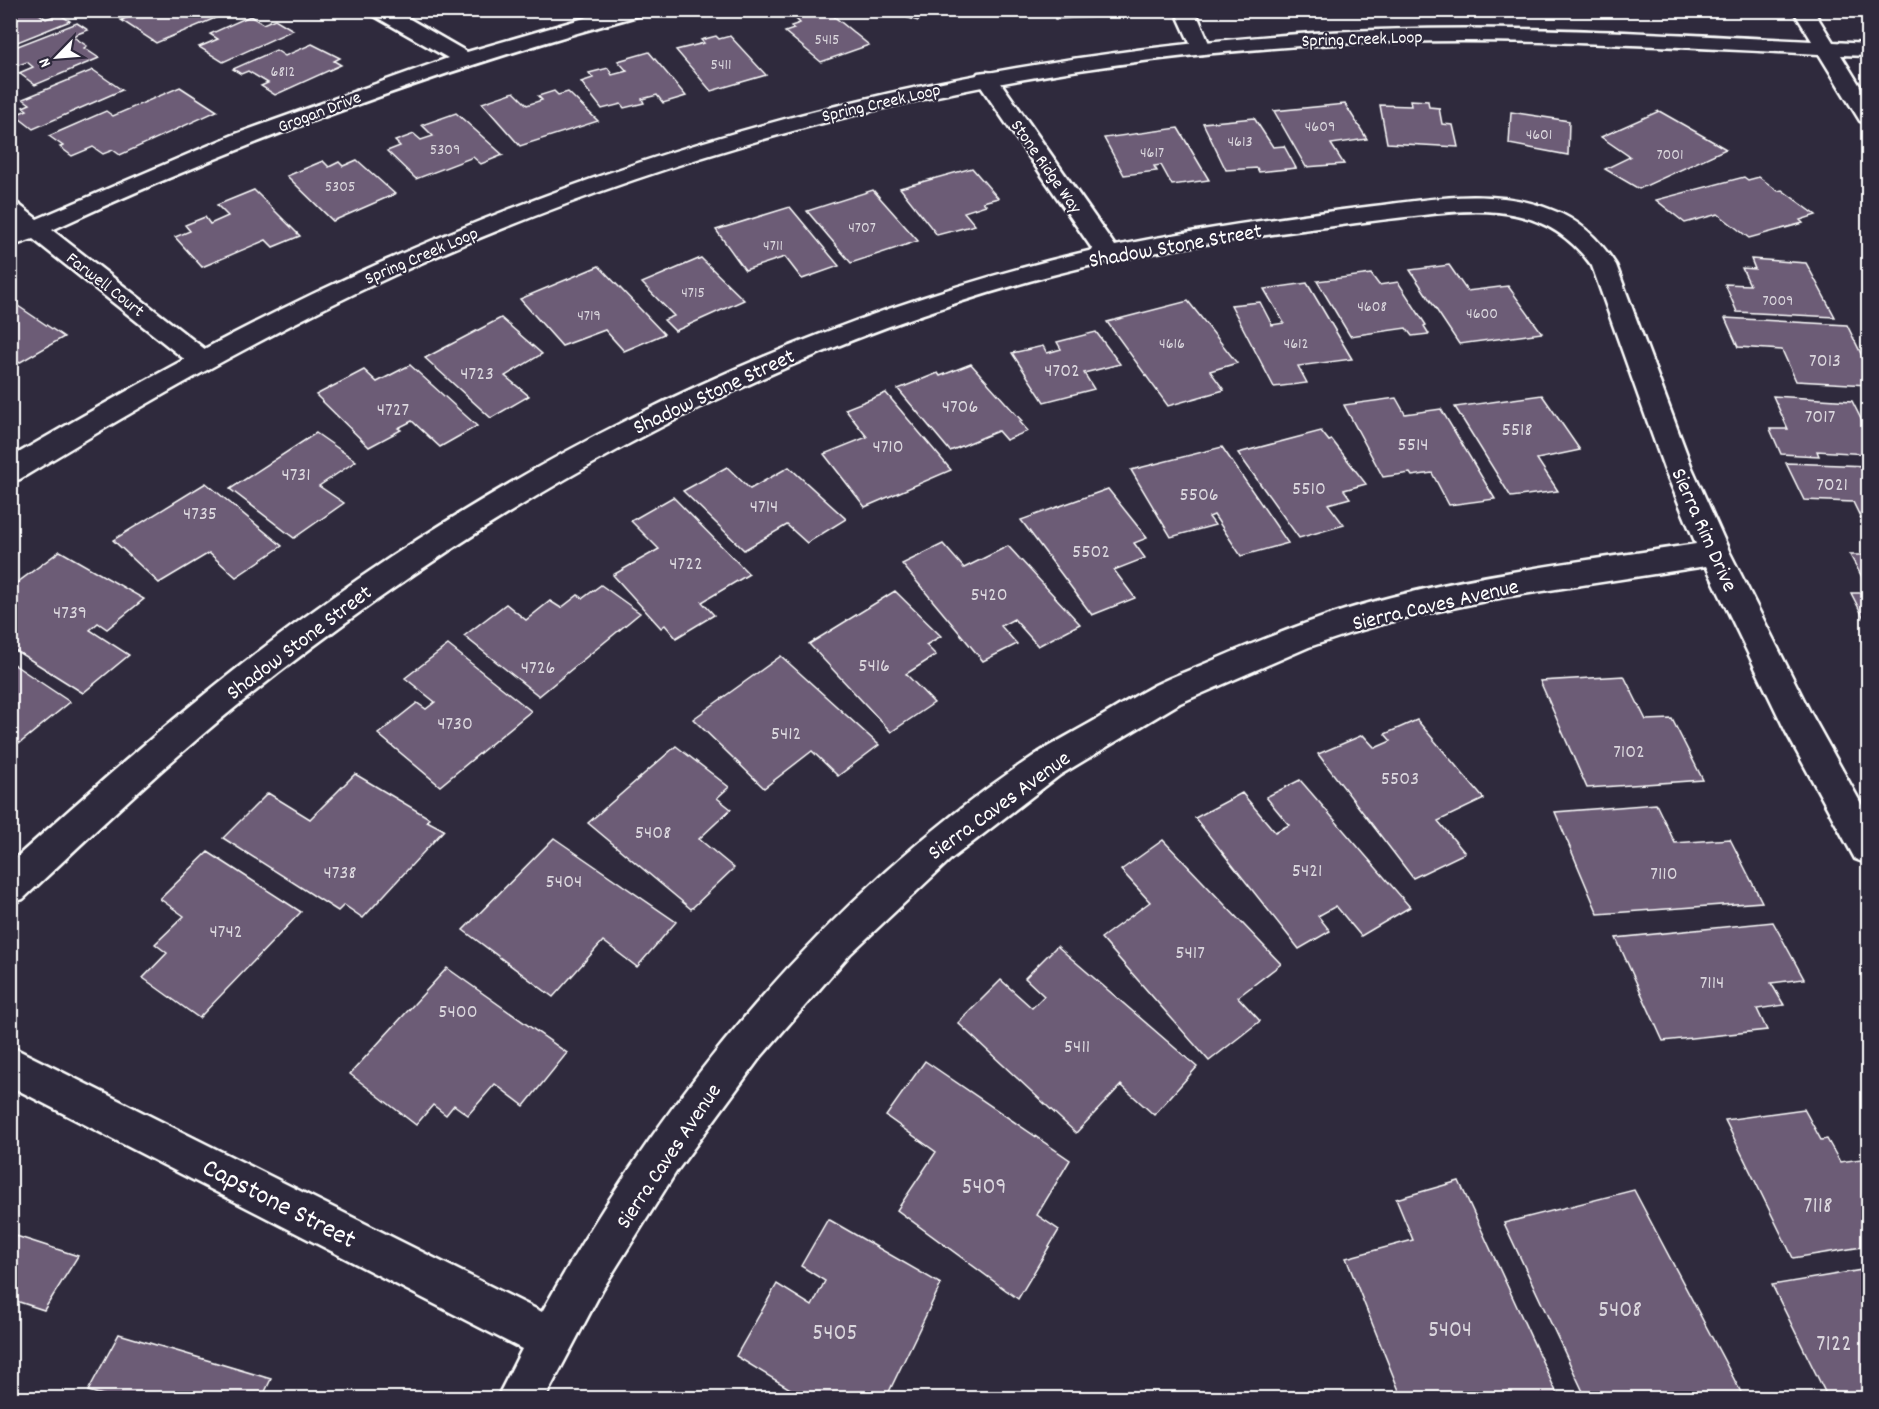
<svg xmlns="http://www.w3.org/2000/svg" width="1879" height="1409" viewBox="0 0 1879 1409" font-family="Dekko,sans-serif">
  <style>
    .building { fill: #6c5b76; stroke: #fff; stroke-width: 1.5 }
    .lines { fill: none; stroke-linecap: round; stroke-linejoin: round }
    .street-casing { stroke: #fff; stroke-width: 5 }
    .secondary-casing { stroke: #fff; stroke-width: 5 }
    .street { fill: #2f2a3d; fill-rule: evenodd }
    .secondary { fill: #2f2a3d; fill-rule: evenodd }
    .labels { text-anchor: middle; stroke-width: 4.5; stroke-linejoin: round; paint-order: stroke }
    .far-number-label { font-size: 16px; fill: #dad6dd }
    .far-street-label { font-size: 18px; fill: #fff; stroke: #2f2a3d }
    .number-label { font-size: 20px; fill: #dad6dd }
    .street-label { font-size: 22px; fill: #fff; stroke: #2f2a3d }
    .near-number-label { font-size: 24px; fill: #dad6dd }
    .near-street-label { font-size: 27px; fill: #fff; stroke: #2f2a3d }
  </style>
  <rect width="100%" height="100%" fill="#2f2a3d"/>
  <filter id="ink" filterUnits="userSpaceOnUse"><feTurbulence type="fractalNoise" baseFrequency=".0167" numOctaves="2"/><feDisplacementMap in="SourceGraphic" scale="12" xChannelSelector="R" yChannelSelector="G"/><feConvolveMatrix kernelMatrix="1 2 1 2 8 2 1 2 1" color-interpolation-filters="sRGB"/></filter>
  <g filter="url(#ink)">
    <!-- building -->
    <path class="building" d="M10 10H34L46 19 59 14 70 21 10 45Z
      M132 10H221L225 14 156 43 121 20 137 14Z
      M815 10H826L869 45 821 62 785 32 794 29 791 26 800 23 794 17Z
      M883 10H930L918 21Z
      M1032 10H1096L1098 17 1055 19 1053 11Z
      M250 16 263 24 275 19 293 30 223 62 199 47 218 39 210 34Z
      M77 23 88 30 72 36 87 46 84 48 99 58 35 85 19 73 33 67 27 62 10 68V49Z
      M716 36 719 39 730 36 766 75 711 91 676 50 704 43 701 40Z
      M312 44 340 58 334 61 341 65 275 95 261 86 268 83 248 71 241 74 233 69 276 50 285 56Z
      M649 52 686 96 663 103 657 95 642 99 644 103 624 108 621 104 602 109 581 82 593 78 589 73 608 68 612 75 627 71 618 61Z
      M93 70 122 90 33 129 15 115 27 110 23 107 30 104 23 99Z
      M180 87 217 111 120 155 113 150 103 154 93 147 72 156 60 147 63 146 49 136 106 111 113 116Z
      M554 91 558 95 568 92 598 121 520 146 482 103 514 92 527 105 542 100 538 96Z
      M1410 100 1428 101 1429 107 1439 108 1442 124 1453 125 1458 147 1387 143 1380 105 1411 106Z
      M1345 104 1367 139 1331 144 1344 164 1306 167 1274 111Z
      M1659 111 1726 149 1639 189 1605 169 1630 157 1601 137Z
      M1511 112 1569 121 1568 155 1509 144Z
      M456 113 503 155 481 164 473 157 416 179 387 151 400 146 395 141 414 134 421 140 433 136 422 125Z
      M1254 118 1273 147 1284 146 1296 168 1259 172 1257 168 1226 170 1203 123Z
      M1178 128 1209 180 1172 185 1161 165 1154 166 1157 171 1124 175 1104 138Z
      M357 160 395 194 333 221 287 176 323 161 329 167 339 162 343 166Z
      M972 168 998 198 983 202 986 205 964 212 975 225 937 235 900 188Z
      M1744 177 1748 180 1759 177 1778 191 1782 190 1816 215 1800 220 1803 223 1749 238 1718 214 1685 223 1656 200Z
      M254 190 300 236 273 247 266 240 202 267 175 237 190 231 185 225 205 217 210 224 228 216 217 205Z
      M873 190 918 241 851 263 807 211Z
      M790 207 839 266 802 279 785 257 745 270 716 230Z
      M701 258 744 300 675 331 664 320 674 316 642 283Z
      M1751 259 1806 263 1835 317 1737 312 1725 284 1750 285 1742 268 1755 269Z
      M1449 265 1467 291 1508 286 1542 333 1459 344 1410 270Z
      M599 266 664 334 624 351 605 330 562 346 520 299Z
      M1371 274 1379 285 1398 282 1426 325 1424 326 1429 334 1412 336 1406 328 1350 336 1317 281Z
      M1307 283 1352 359 1298 366 1307 383 1274 387 1231 305 1260 302 1272 325 1284 323 1264 289Z
      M1188 301 1237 363 1210 371 1224 390 1168 406 1107 322Z
      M15 304 64 337 10 368V306Z
      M501 318 542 354 505 376 529 396 491 418 425 358Z
      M1725 318 1847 325 1868 368V385L1796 381 1782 350 1738 347Z
      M1096 332 1120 364 1084 373 1094 389 1044 402 1012 353 1043 346 1047 353 1061 349 1057 342Z
      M971 364 1022 421 1020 422 1028 431 1006 440 998 431 950 451 898 389 938 373 940 376Z
      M410 365 477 426 440 447 412 421 398 428 401 430 369 447 316 395 364 370 377 382Z
      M886 393 951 470 865 507 824 454 867 437 845 409Z
      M1542 395 1580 450 1537 459 1558 491 1511 497 1455 407Z
      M1773 396 1852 401 1868 433V454L1817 451 1819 456 1781 454 1770 429H1788Z
      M1396 398 1405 414 1441 409 1495 499 1449 505 1432 473 1412 476 1410 473 1383 477 1344 405Z
      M1321 431 1329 441 1332 440 1366 484 1344 490 1350 498 1328 504 1344 525 1299 538 1238 453Z
      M316 433 356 461 319 486 344 503 294 538 230 489Z
      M1222 447 1288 543 1241 556 1214 515 1209 517 1215 525 1171 537 1131 470Z
      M1786 463 1868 466V533L1853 502 1804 500Z
      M727 467 750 489 789 467 846 519 807 543 787 525 744 550 683 491Z
      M206 483 282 546 236 577 209 553 159 583 113 540Z
      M1108 489 1147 538 1134 543 1145 558 1114 570 1135 598 1092 615 1021 520Z
      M673 497 749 574 702 602 714 615 676 638 665 625 661 628 613 575 659 549 631 521Z
      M943 544 964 568 1008 546 1080 624 1038 646 1014 619 1001 626 1017 644 983 661 902 564Z
      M60 551 144 599 107 629 98 623 90 630 129 655 83 693 10 647V588Z
      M1850 555H1868V588Z
      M601 585 640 613 539 696 464 636 506 604 526 620 550 601 561 608 578 595 583 598Z
      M895 591 941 636 926 645 936 655 906 674 934 703 891 732 809 644Z
      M1851 593H1868V626Z
      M448 645 531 711 440 786 378 734 417 703 426 709 435 702 405 678Z
      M781 656 879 745 838 776 812 751 764 788 693 719Z
      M10 662 70 702 20 743 10 736Z
      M1624 676 1646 720 1672 719 1703 780 1587 788 1540 681Z
      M1417 720 1484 799 1438 821 1465 853 1413 878 1318 754 1363 735 1375 748 1391 741 1385 734Z
      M676 746 729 787 717 798 731 809 699 839 734 868 691 909 588 823Z
      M355 774 429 818 427 821 444 830 363 918 344 905 338 911 223 838 268 793 310 819Z
      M1300 780 1410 907 1361 936 1336 906 1318 916 1330 931 1299 949 1195 818 1242 793 1275 832 1289 825 1266 797Z
      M1656 804 1675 843 1730 839 1762 902 1598 914 1555 812Z
      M554 838 676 922 637 967 603 941 553 997 463 930Z
      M1163 840 1281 964 1238 997 1260 1021 1209 1061 1101 938 1150 902 1121 870Z
      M208 852 301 912 199 1018 143 978 167 953 155 944 184 916 160 899Z
      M1773 922 1804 979 1771 983 1784 1005 1757 1009 1767 1030 1663 1041 1616 938Z
      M1057 946 1197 1067 1154 1115 1121 1085 1076 1133 958 1023 1001 980 1032 1008 1044 996 1025 978Z
      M447 968 567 1053 524 1106 495 1084 468 1115 454 1105 446 1115 433 1105 416 1125 350 1074Z
      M925 1061 1070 1160 1037 1215 1059 1230 1018 1299 897 1210 936 1152 886 1116Z
      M1804 1109 1821 1140 1827 1139 1840 1162 1868 1158V1246L1793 1258 1725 1120Z
      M1459 1181 1559 1398H1402L1346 1258 1413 1240 1396 1199Z
      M1634 1190 1744 1398H1666L1664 1394 1646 1398H1586L1504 1223Z
      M828 1219 941 1284 886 1398H805L736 1356 777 1284 812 1306 825 1281 801 1266Z
      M10 1234 78 1256 44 1310 16 1301 10 1310Z
      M1868 1269V1398H1828L1772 1285Z
      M119 1334 271 1379 262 1398H114L88 1391Z"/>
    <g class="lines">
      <defs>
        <path id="street" d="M368 10H394L467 52 612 10H647L644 14C440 70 243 141 52 230L211 354 215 360 211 366 202 369 193 366 33 239 10 247V231L18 227 10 221V202L18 204 37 219 233 135 448 58 371 14Z
          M1175 10H1195L1211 48 1208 52 1201 54 1194 52Z
          M986 72 994 73 1115 246C1195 230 1276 218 1358 208 1422 201 1490 185 1552 210 1580 220 1600 240 1616 265L1692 468 1730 553 1810 712 1868 816V864L1855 859 1786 732 1706 566 1504 597 1400 619 1351 633 1309 647 1180 703 1060 775 951 859 850 954 759 1059 676 1172 602 1290 545 1398H497L522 1349 10 1086V1046L542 1312C663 1094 827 894 1035 755 1053 743 1073 733 1092 722 1113 710 1134 696 1155 685 1175 675 1196 668 1216 659 1258 641 1301 624 1345 610 1459 575 1579 562 1696 544L1664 468 1592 266C1549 206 1489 207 1423 215 1393 218 1364 222 1334 226 1239 238 1144 251 1052 275 755 353 481 510 243 701 166 763 95 831 23 899L10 903V863C78 802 145 742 216 685 471 480 773 324 1093 250L975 78 978 73Z"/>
        <path id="secondary" d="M1793 10H1813L1833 42 1868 44V56L1841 55 1868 99V123L1860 121 1819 54C1658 46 1498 36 1336 44 1010 60 692 140 394 275 265 334 142 405 20 479L10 482V458C130 388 251 320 378 264 686 127 993 52 1329 32 1490 23 1651 33 1812 41Z"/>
      </defs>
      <!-- street casing -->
      <use href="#street" class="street-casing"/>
      <!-- secondary casing -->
      <use href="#secondary" class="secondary-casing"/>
      <!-- street -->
      <use href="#street" class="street"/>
      <!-- secondary -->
      <use href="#secondary" class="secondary"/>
    </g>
  </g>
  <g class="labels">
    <!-- far-number labels -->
    <g class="far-number-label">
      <text x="827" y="44">5415</text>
      <text x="721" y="69">5411</text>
      <text x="283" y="76">6812</text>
      <text x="1320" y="131">4609</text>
      <text x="1539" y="139">4601</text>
      <text x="1240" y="146">4613</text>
      <text x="445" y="154">5309</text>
      <text x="1152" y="157">4617</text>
      <text x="1670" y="159">7001</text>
      <text x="340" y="191">5305</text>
      <text x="862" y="232">4707</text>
      <text x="773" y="250">4711</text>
      <text x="693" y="297">4715</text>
      <text x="1778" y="305">7009</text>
      <text x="1372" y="311">4608</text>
      <text x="1482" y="318">4600</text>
      <text x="589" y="320">4719</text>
      <text x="1172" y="348">4616</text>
      <text x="1296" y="348">4612</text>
    </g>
    <!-- far-street labels -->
    <g class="far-street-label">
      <text transform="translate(1362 38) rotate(-2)" y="6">Spring Creek Loop</text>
      <text transform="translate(881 102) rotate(-13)" y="6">Spring Creek Loop</text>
      <text transform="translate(319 111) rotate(-21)" y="6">Grogan Drive</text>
      <text transform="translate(1047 166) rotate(55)" y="6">Stone Ridge Way</text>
      <text transform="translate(421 255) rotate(-23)" y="6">Spring Creek Loop</text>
      <text transform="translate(106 284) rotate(38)" y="6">Farwell Court</text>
    </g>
    <!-- number labels -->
    <g class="number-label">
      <text x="1825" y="366">7013</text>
      <text x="1062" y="376">4702</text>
      <text x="477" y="379">4723</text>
      <text x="960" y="412">4706</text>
      <text x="393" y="415">4727</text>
      <text x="1820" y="422">7017</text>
      <text x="1517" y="435">5518</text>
      <text x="1413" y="450">5514</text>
      <text x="888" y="452">4710</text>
      <text x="296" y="480">4731</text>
      <text x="1832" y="490">7021</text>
      <text x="1309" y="494">5510</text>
      <text x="1199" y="500">5506</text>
      <text x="764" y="512">4714</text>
      <text x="200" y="519">4735</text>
      <text x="1091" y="557">5502</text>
      <text x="686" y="569">4722</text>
      <text x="989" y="600">5420</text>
      <text x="70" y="618">4739</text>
      <text x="874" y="671">5416</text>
      <text x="538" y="673">4726</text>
      <text x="455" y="729">4730</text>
      <text x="786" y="739">5412</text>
      <text x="1629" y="757">7102</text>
      <text x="1400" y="784">5503</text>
      <text x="653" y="838">5408</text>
      <text x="1307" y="876">5421</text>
      <text x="340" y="878">4738</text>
      <text x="1664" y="879">7110</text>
      <text x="564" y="887">5404</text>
      <text x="226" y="937">4742</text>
      <text x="1190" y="958">5417</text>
      <text x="1712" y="988">7114</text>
      <text x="458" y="1017">5400</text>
      <text x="1077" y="1052">5411</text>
    </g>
    <!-- street labels -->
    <g class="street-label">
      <text transform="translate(1175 244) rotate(-10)" y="8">Shadow Stone Street</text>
      <text transform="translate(713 390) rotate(-25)" y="8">Shadow Stone Street</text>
      <text transform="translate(1706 529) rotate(66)" y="8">Sierra Rim Drive</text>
      <text transform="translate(1435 603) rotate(-13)" y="8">Sierra Caves Avenue</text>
      <text transform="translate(298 641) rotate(-37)" y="8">Shadow Stone Street</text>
      <text transform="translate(998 804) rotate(-36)" y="8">Sierra Caves Avenue</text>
      <text transform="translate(667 1155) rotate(-56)" y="8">Sierra Caves Avenue</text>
    </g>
    <!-- near-number labels -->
    <g class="near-number-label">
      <text x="984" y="1193">5409</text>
      <text x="1818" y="1212">7118</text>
      <text x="1620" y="1316">5408</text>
      <text x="1450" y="1336">5404</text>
      <text x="835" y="1339">5405</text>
      <text x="1834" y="1350">7122</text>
    </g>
    <!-- near-street labels -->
    <g class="near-street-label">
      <text transform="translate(280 1202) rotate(27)" y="9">Capstone Street</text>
    </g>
  </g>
  <!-- margin -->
  <rect width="1879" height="1409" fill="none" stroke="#2f2a3d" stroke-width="36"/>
  <rect x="18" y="18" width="1843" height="1373" fill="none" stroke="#fff" stroke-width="2" filter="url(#ink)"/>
  <!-- north arrow -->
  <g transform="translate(57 57) rotate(245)" stroke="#2f2a3d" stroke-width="4.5" paint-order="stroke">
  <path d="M0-4.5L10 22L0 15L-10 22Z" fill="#ffffff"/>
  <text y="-9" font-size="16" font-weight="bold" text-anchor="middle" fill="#ffffff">N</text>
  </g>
</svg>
